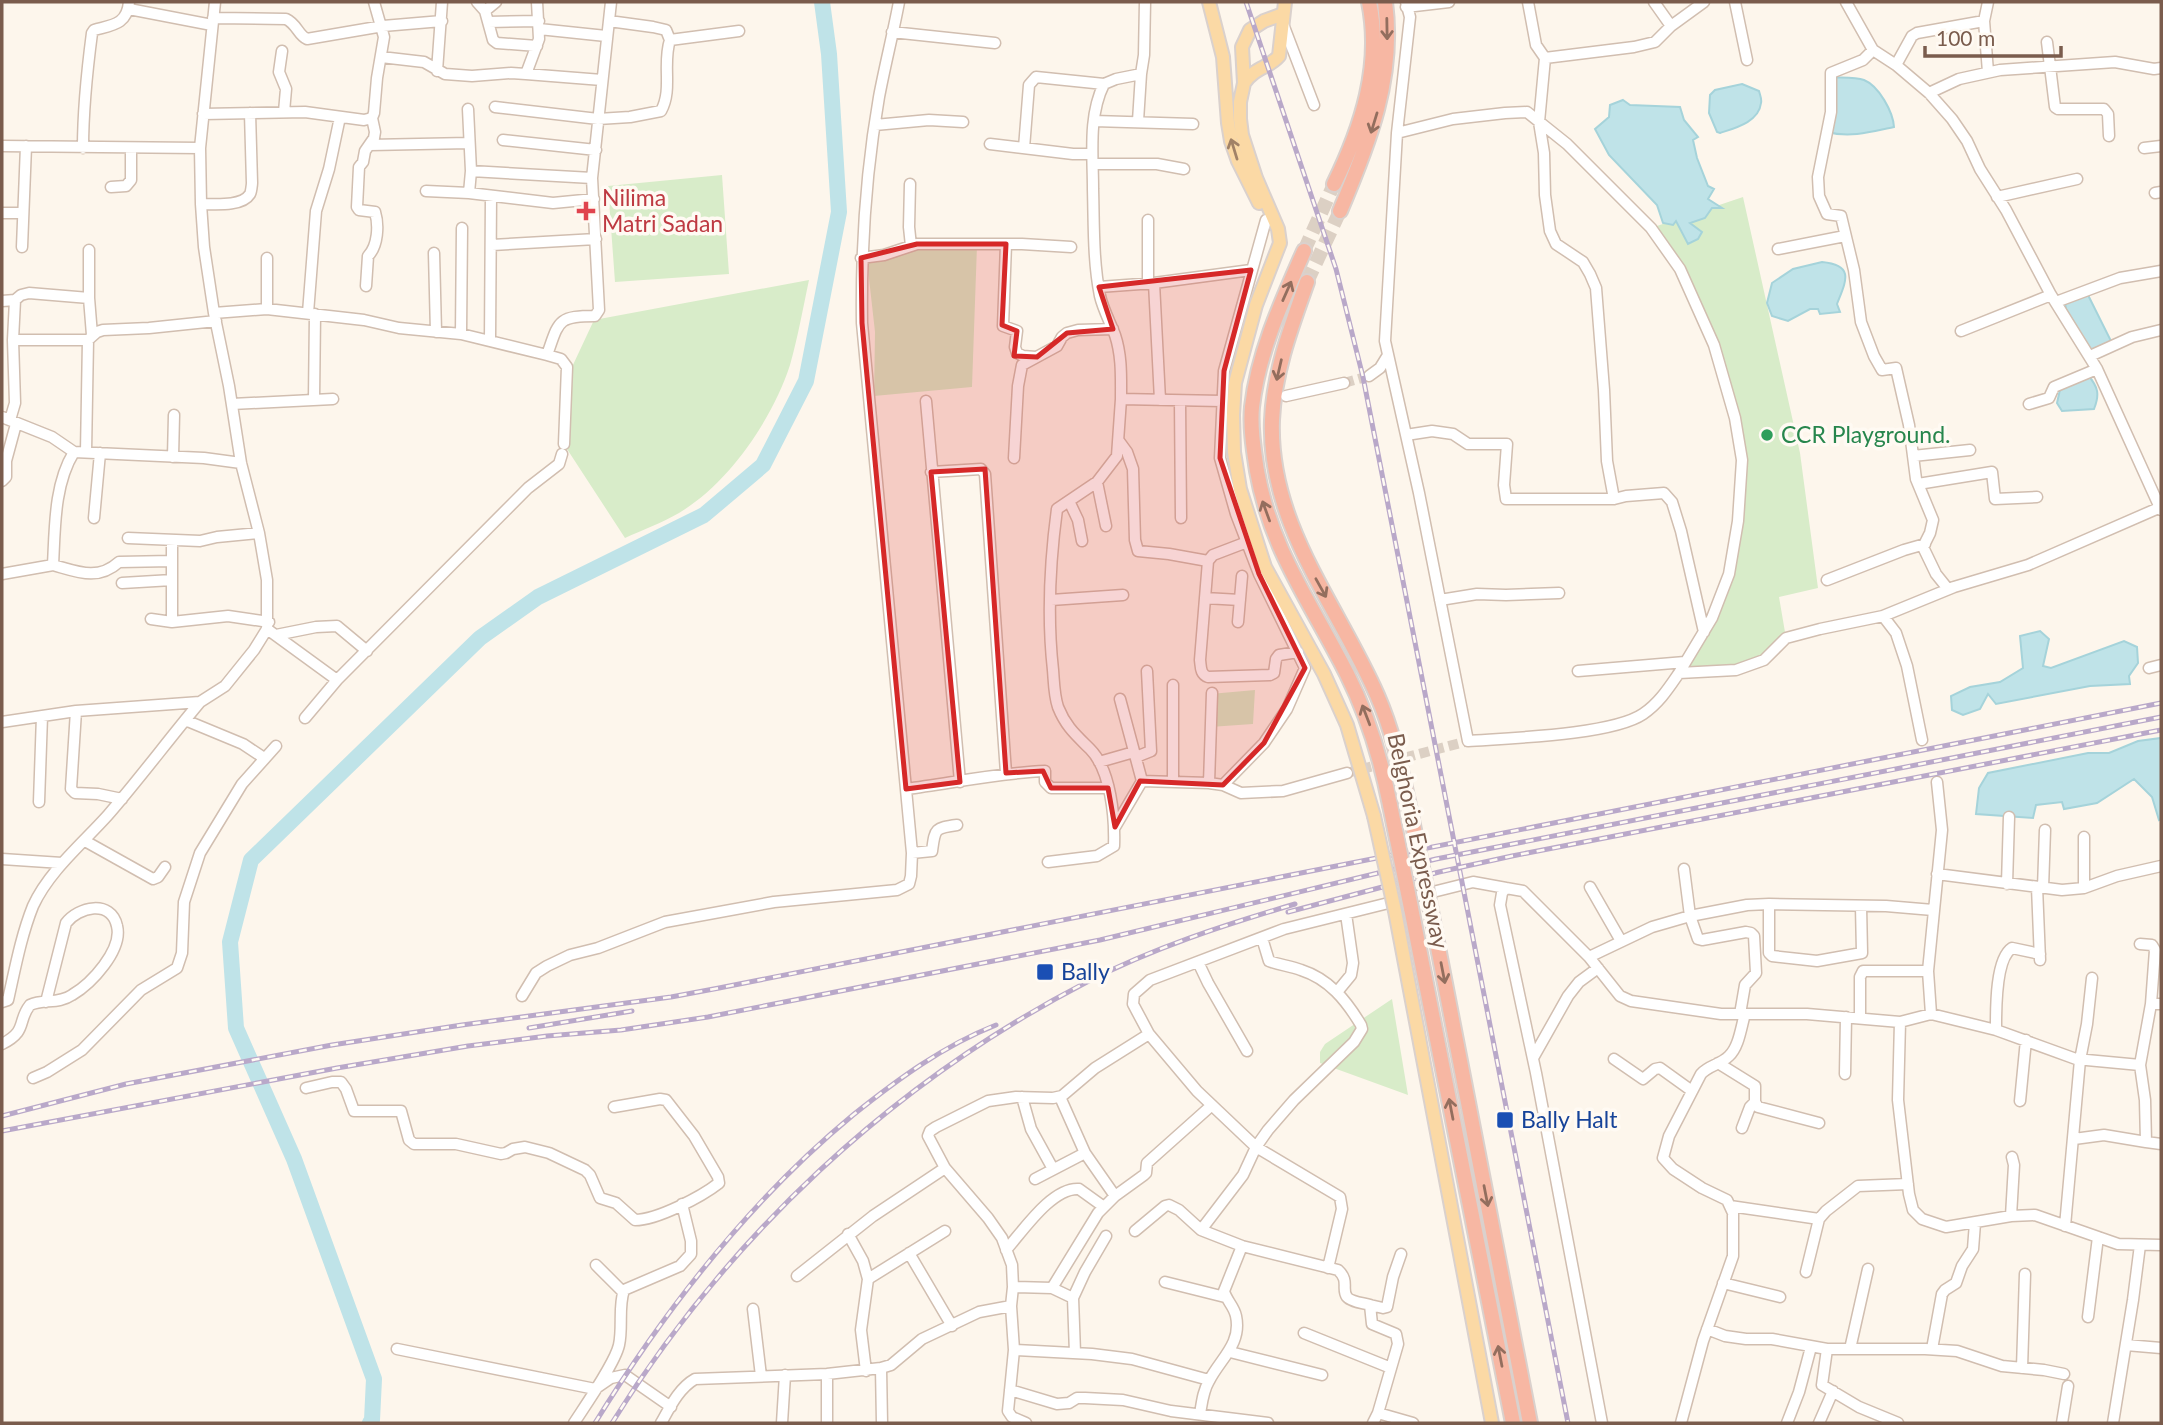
<svg xmlns="http://www.w3.org/2000/svg" width="2163" height="1425" viewBox="0 0 2163 1425" font-family="Lato,sans-serif">
  <style>
    .green { fill: #d8ecc9 }
    .water { fill: #bfe3e8; stroke: #a5d3da; stroke-width: 2 }
    .lines { fill: none; stroke-linecap: round; stroke-linejoin: round }
    .river { stroke: #bfe3e8; stroke-width: 16 }
    .minor-tunnel { stroke: #dcd0c4; stroke-width: 10; stroke-dasharray: 10 5; stroke-linecap: butt }
    .highway-tunnel { stroke: #dcd0c4; stroke-width: 14; stroke-dasharray: 14 7; stroke-linecap: butt }
    .minor-casing { stroke: #d1beb0; stroke-width: 13 }
    .major-casing { stroke: #dad1cd; stroke-width: 16 }
    .highway-casing { stroke: #dad1cd; stroke-width: 18 }
    .minor { stroke: #fff; stroke-width: 10 }
    .major { stroke: #fbd9a5; stroke-width: 12 }
    .highway { stroke: #f7b7a3; stroke-width: 14 }
    .rail-casing { stroke: #b9a8c9; stroke-width: 5 }
    .rail { stroke: #fffaf3; stroke-width: 2.5; stroke-dasharray: 8; stroke-linecap: butt }
    .major-bridge-casing { stroke: #dad1cd; stroke-width: 16; stroke-linecap: butt }
    .highway-bridge-casing { stroke: #dad1cd; stroke-width: 18; stroke-linecap: butt }
    .major-bridge { stroke: #fbd9a5; stroke-width: 12 }
    .highway-bridge { stroke: #f7b7a3; stroke-width: 14 }
    .oneway { stroke: #936e5e }
    .oneway2 { stroke: #a18267 }
    .marked { fill: #d62828; fill-opacity: 0.2; stroke: #d62828; stroke-width: 5; stroke-linejoin: round }
    .health-dot { fill: #e0444e; stroke: #fffaf3; stroke-width: 2.5 }
    .leisure-dot { fill: #2e9e5b; stroke: #fffaf3; stroke-width: 2.5 }
    .transit-dot { fill: #1a4fb4; stroke: #fffaf3; stroke-width: 2.5 }
    .labels { text-anchor: middle; stroke-width: 7; stroke-linejoin: round; paint-order: stroke }
    .health-label { font-size: 23px; fill: #be3a42; stroke: #fffaf3; text-anchor: start }
    .leisure-label { font-size: 23px; fill: #27864d; stroke: #fffaf3; text-anchor: start }
    .street-label { font-size: 23px; fill: #7a5c4d; stroke: #fffaf3 }
    .transit-label { font-size: 23px; fill: #164399; stroke: #fffaf3; text-anchor: start }
  </style>
  <rect width="100%" height="100%" fill="#fdf6ec"/>
  <!-- green -->
  <path class="green" d="M722 175 729 274 615 282 608 186Z
    M1743 197 1800 453 1818 588 1779 597 1786 638 1764 660 1736 670 1679 673 1712 618 1729 574 1742 460 1714 345 1680 269 1651 228Z
    M977 246 972 387 874 396 875 332 867 261 918 247Z
    M809 280C803 308 798 337 790 365 772 420 729 483 679 513 662 523 642 530 625 538L567 449 564 415 572 367 594 320Z
    M1255 690 1253 724 1210 727V694Z
    M1392 999 1408 1095 1320 1063V1052L1325 1044Z"/>
  <!-- water -->
  <path class="water" d="M1829 77C1839 78 1855 77 1864 80 1879 86 1893 112 1894 127 1871 132 1850 138 1827 132Z
    M1742 84 1759 91C1760 95 1762 99 1761 103 1759 122 1735 128 1720 133L1717 132 1709 113 1710 95 1715 90Z
    M1623 100 1630 105 1680 107 1684 120 1698 137 1693 140 1697 158 1708 186 1714 189 1708 199 1722 208H1712L1705 218 1690 223 1702 232 1698 239 1688 244 1676 221 1673 225 1663 223 1657 205 1609 155 1595 129 1609 117 1610 105Z
    M1822 262C1855 265 1846 281 1837 304L1840 312 1820 314 1818 309H1810L1788 321 1772 316 1767 303 1772 283 1793 269Z
    M2086 291 2111 341 2091 351 2066 309 2065 303Z
    M2088 375C2098 387 2100 394 2094 409L2062 411 2057 403 2061 385Z
    M2040 631 2049 639 2043 666 2051 668 2124 641 2137 647 2138 663 2129 676 2130 684 2090 686 1996 704 1988 694 1980 709 1963 715 1952 710 1951 696 1970 687 2000 682 2023 668 2020 636Z
    M2161 738V819L2159 820 2152 797 2134 779 2097 803 2064 809 2062 802 2036 805 2033 818 1976 814 1979 788 1988 773 2088 753H2109L2138 741Z"/>
  <g class="lines">
    <!-- river -->
    <path class="river" d="M370 1423 372 1420 374 1379 294 1159 236 1028 230 942 251 860 480 638 538 597 704 515 763 465 806 381 839 212 829 54 822 2"/>
    <!-- minor-tunnel -->
    <path class="minor-tunnel" d="M1344 383 1369 376
      M1347 773 1468 741"/>
    <!-- highway-tunnel -->
    <path class="highway-tunnel" d="M1304 251 1334 184
      M1307 282 1340 211"/>
    <defs>
      <path id="minor" d="M477 2 485 11 493 40 497 43 537 46
        M1406 2 1410 17 1397 133 1385 341 1419 493 1468 741C1509 738 1612 735 1643 714 1659 703 1668 689 1679 673L1736 670 1764 660 1786 638 1820 629 1883 616 1954 587 2028 565 2161 507
        M1528 2 1536 45 1545 58 1634 47 1655 42 1671 26 1704 2
        M1654 2 1671 26
        M1735 2 1747 60
        M1846 2 1873 50 1896 65 1929 93 1952 119 1967 141 1980 169 2006 210 2051 295 2097 369 2161 510
        M1988 2 1984 21 1988 72
        M1406 7 1449 2
        M129 9 212 25
        M485 11 496 2
        M213 18 286 19C297 24 298 35 307 39L383 26 442 21
        M609 21 653 27 666 30 670 40 739 31
        M488 22 539 21
        M1283 24 1314 105
        M539 29 606 36
        M892 32 995 43
        M2047 42 2055 107 2058 109H2104L2108 114 2109 136
        M1873 50 1863 60 1831 73V112L1818 177 1819 196 1827 214 1841 216 1854 270 1861 322 1874 356 1882 370 1896 368 1909 425 1916 479 1933 520 1930 533 1923 547 1936 574 1948 589
        M282 51 279 72 286 89 284 112
        M381 57 424 62 445 74 472 76 511 73 526 74 539 39 537 2
        M1545 58 1539 122 1544 153 1545 195 1550 231 1556 244 1583 262 1590 274 1596 288 1604 390 1607 461 1614 499
        M1896 65 1912 36 1917 33 1984 21
        M437 71 442 2
        M526 74 602 80
        M1929 93 1959 79 2000 70 2115 62 2154 69 2161 68
        M495 107 598 119 630 117 661 111C673 89 662 64 670 40
        M468 109 471 171 469 193
        M203 114 305 112 364 120 372 118 374 113 377 78 384 37 374 2
        M1094 121 1193 124
        M1138 121 1141 74
        M875 125 929 120 963 122
        M1397 133 1453 119 1505 113 1527 112 1567 144 1651 228 1680 269 1714 345 1735 418 1742 460 1738 521 1729 574 1712 618 1679 673
        M503 140 596 150
        M990 144 1073 154H1091
        M370 145 469 143
        M2 146 200 148
        M83 148C83 109 87 71 92 33L94 30C112 25 127 25 129 2
        M1024 148 1029 85 1036 77 1104 84
        M2144 148 2161 146
        M1093 164H1157L1184 169
        M471 171 592 178
        M910 184 909 227 911 246
        M111 187 126 186 131 180V148
        M426 191 469 193 553 203 594 199
        M2155 193 2161 192
        M1997 197 2077 179
        M201 204C214 204 242 207 250 194 251 193 252 184 252 183L250 113
        M2 213H23
        M1006 244 1003 326 1017 331 1015 347 1017 353 1023 356 1036 357
        M492 245 596 239
        M22 247 26 146
        M1778 249 1845 236
        M89 250V298L92 335
        M434 253 436 332
        M861 258 884 255 917 244H1022L1071 247
        M1154 283 1160 400
        M1148 284V220
        M366 286 368 256C378 246 379 225 375 212L359 210 357 207 359 167 363 162 365 151 374 138 375 132 372 118
        M1099 287 1154 283 1251 270
        M2 301 15 300 21 295 29 293 89 298
        M2056 302 2120 278 2161 271
        M267 309V258
        M214 313 267 309 364 320 399 328 461 334 547 355
        M308 313 316 211 329 169 340 117
        M1961 331 2051 295
        M461 334 462 228
        M13 340H88
        M490 340 491 196
        M2090 356 2132 337 2161 330
        M1369 376 1380 368 1388 355
        M1286 396 1344 383
        M314 399 315 314
        M1121 399C1121 377 1122 356 1115 335 1110 322 1103 309 1100 296 1093 261 1094 225 1093 189 1093 155 1088 116 1104 84L1116 79 1141 74 1144 55 1145 2
        M926 401 960 782
        M1180 401 1181 518
        M232 404 333 399
        M2029 404 2049 398 2054 387 2097 369
        M2 417 52 437 74 452
        M10 420 15 403 13 340 15 300
        M1406 435 1432 431 1453 434 1468 444H1507L1504 485 1506 499H1614L1626 496 1664 493 1672 502 1681 531 1704 632
        M1119 441 1127 452 1133 469 1135 540 1138 551 1169 554 1208 561
        M564 444 567 367 561 359 547 355C559 321 557 316 595 316L599 310 592 178 611 2
        M86 452 88 340 97 332 103 330 149 328 216 321
        M1913 456 1970 450
        M173 457 174 415
        M1014 458 1018 386 1022 365 1057 346 1062 337 1067 333 1078 330 1113 329
        M931 472 981 469 985 474 1006 773
        M2 481 6 477V461L16 424
        M1097 482 1106 526
        M1918 484 1992 472 1995 499 2037 497
        M1069 501 1078 520 1082 541
        M94 518 100 453
        M128 538 200 541 217 537 259 533
        M172 541V622
        M1247 542 1213 555 1208 561 1200 660C1201 667 1200 674 1208 677L1270 675 1274 673 1276 659 1279 655 1298 652
        M53 565C78 572 98 581 119 562L172 561
        M2 574 53 565C55 528 54 484 74 452L204 458 241 463
        M1827 580 1904 550 1925 544
        M122 583 172 580
        M1205 598 1240 600
        M1051 600 1123 595
        M1440 600 1477 594 1506 595 1559 593
        M1883 616 1896 633 1907 666 1922 740
        M151 619 172 622 228 616 269 622
        M1238 622 1242 576
        M267 629 337 680 528 488 559 464 562 454
        M276 635 316 627 337 626 367 651
        M2149 668 2161 665
        M1578 671 1685 662
        M1173 685V781
        M76 711 71 789 75 793 98 794 122 799
        M305 718 337 680
        M185 720 243 744 264 758
        M2 722 76 711 200 702 225 686 254 650 267 629V580L259 533 241 463 229 386 214 313 204 247 201 204 200 148 215 2
        M1136 757 1151 751 1147 671
        M1099 762 1134 752
        M1142 781 1209 783 1223 785 1241 793 1283 791 1347 773
        M1937 782 1942 830 1928 971 1931 1014 1996 1030 2076 1059 2140 1065 2151 1004H2161
        M1209 783 1212 693
        M1223 785 1264 743 1287 709 1305 668 1259 574 1236 514 1220 458 1224 371 1266 220
        M906 789C952 783 998 773 1045 771V782L1051 788H1108
        M39 802 42 716
        M1115 827 1142 781 1120 699
        M85 841 153 879 158 877 165 867
        M912 853 932 851C935 829 934 828 957 825
        M2 859 62 863
        M1048 862 1097 856 1114 846C1115 818 1111 770 1090 749 1076 735 1066 727 1058 707 1054 695 1054 682 1053 670 1047 616 1050 561 1057 509L1097 482 1117 456 1121 399 1222 401
        M1684 869 1690 916 1698 939 1702 940 1746 932 1751 933 1754 936 1756 973 1745 985 1740 1014
        M1937 874 2062 890 2084 888 2117 876 2161 866
        M2007 884 2009 817
        M1590 887 1621 941
        M2037 887 2040 960
        M2043 888 2045 830
        M2084 888V837
        M1769 904V953L1772 956 1817 961 1862 953 1861 906
        M2140 944 2152 945 2155 950 2151 1004
        M1589 957 1652 927 1690 916 1747 905 1769 904 1886 906 1933 910
        M1198 962 1208 983 1247 1051
        M1337 992 1351 975 1353 963 1346 914
        M522 996 536 973 547 966 570 955 598 948 665 922 774 902 897 890 909 884 911 876 912 853 862 323C861 248 866 171 879 97 885 65 893 34 899 2
        M2 1002 8 1000C15 969 21 936 33 906 49 871 83 843 108 815 140 778 169 739 200 702
        M1860 1018V977L1863 971H1928
        M1900 1022 1931 1014
        M1996 1030C1996 1011 1995 959 2012 948L2040 954
        M1149 1034 1095 1068 1062 1096 1053 1098 1016 1097 988 1101 936 1127 930 1131 928 1136 945 1168 988 1218 1002 1238 1012 1265 1013 1287 1011 1306 1014 1350 1092 1354 1132 1359 1209 1380
        M2 1044C28 1031 17 1021 30 1005 43 999 59 1004 72 995 91 984 123 950 117 926 111 899 78 907 66 923L46 1002
        M1533 1058 1568 996 1579 982 1598 968
        M1614 1059 1643 1079 1655 1069 1660 1068 1692 1091
        M1718 1063 1755 1086V1102L1758 1107 1819 1123
        M2140 1065 2145 1100 2146 1142 2161 1144
        M1845 1074 1846 1017
        M33 1078 47 1072 82 1050 141 990 177 968 182 953 184 902 200 853 242 784 276 746
        M306 1088 332 1082H341L346 1089 354 1111H401L409 1140 414 1144H456L501 1154 506 1153 513 1149 525 1147 549 1153 585 1170 590 1175 600 1198 616 1203 635 1220C657 1220 701 1197 719 1183L718 1177 694 1136 666 1100 660 1099 614 1107
        M1022 1097 1031 1129 1053 1169
        M1060 1097 1085 1153 1115 1196
        M2020 1101 2026 1040
        M1742 1128 1750 1107 1755 1102
        M2074 1139 2104 1135 2146 1142
        M1035 1179 1085 1153
        M1730 1206 1819 1219
        M2011 1216 2014 1165 2012 1157
        M2065 1226 2080 1060 2087 1024 2092 978
        M1135 1231 1165 1206 1169 1205 1179 1210 1201 1230
        M848 1234 863 1261 868 1279 861 1330 866 1371
        M1242 1246 1338 1270C1350 1281 1341 1289 1347 1297 1351 1302 1364 1303 1370 1305L1372 1324 1396 1334 1398 1344 1378 1413 1373 1423
        M1006 1250C1023 1231 1052 1187 1079 1189L1104 1207
        M909 1253 952 1326
        M596 1265 623 1292
        M1328 1268 1342 1209 1340 1197 1256 1147 1197 1091 1149 1034 1133 1004 1134 994 1150 980 1284 929 1473 882 1506 888
        M1806 1272 1819 1219 1826 1211 1858 1186 1908 1184
        M797 1276 873 1216 945 1168
        M868 1279 945 1231
        M1165 1282 1225 1297
        M1723 1283 1780 1297
        M1013 1287 1052 1288 1073 1298 1075 1353
        M1052 1288 1098 1213 1115 1196 1144 1175 1146 1173 1147 1163 1212 1105
        M1073 1298 1085 1272 1106 1236
        M1370 1305 1383 1308 1387 1307 1393 1277 1401 1254
        M753 1309 761 1376
        M2088 1317 2098 1237
        M1707 1329 1725 1336 1746 1339H1772L1827 1349H1925L1957 1351 2002 1366 2044 1370 2064 1374
        M1304 1333 1391 1368
        M2126 1345 2161 1348
        M397 1349 595 1389 611 1378 625 1375 671 1407
        M1827 1349 1822 1385 1859 1407 1898 1423
        M1850 1349 1868 1269
        M1932 1349 1942 1294 1945 1290 1956 1283 1962 1266 1973 1249 1975 1223
        M1014 1350 1008 1411 1012 1417 1026 1423
        M1230 1352 1322 1375
        M881 1368 882 1423
        M2022 1368 2025 1274
        M827 1374V1423
        M1010 1390 1057 1404 1069 1403 1077 1398H1085L1123 1400 1171 1411 1268 1423
        M1378 1413 1413 1423
        M1200 1414C1202 1402 1203 1391 1209 1381 1220 1359 1242 1344 1236 1316 1234 1306 1226 1300 1224 1291L1242 1246 1201 1230 1243 1175 1256 1147 1268 1130 1294 1100 1354 1042 1362 1029 1361 1025C1346 1000 1329 979 1301 970 1291 966 1279 965 1269 961L1262 938
        M574 1423C585 1406 615 1363 619 1345 623 1327 618 1307 624 1290L680 1266 691 1254V1241L682 1204
        M661 1423C670 1407 679 1388 695 1379L827 1374 881 1368 891 1365 922 1339 979 1312 1011 1306
        M782 1423 785 1375
        M1602 1423 1536 1073 1500 905 1502 893 1506 888 1523 891 1589 957 1620 996 1631 1001 1721 1014H1807L1900 1022 1898 1100 1909 1194 1913 1210 1922 1219 1946 1227 2011 1216 2035 1215 2118 1244 2161 1245
        M1681 1423 1703 1341 1733 1256V1213L1727 1200 1702 1188 1673 1169 1663 1158 1669 1136 1701 1074C1709 1065 1720 1065 1729 1056 1739 1047 1741 1027 1745 1014
        M1787 1423 1799 1392 1811 1347
        M1819 1423 1833 1391
        M2062 1423 2068 1386
        M2113 1423 2133 1300 2140 1245"/>
      <path id="major" d="M1209 2 1223 57 1228 123 1231 141 1238 161 1259 203
        M1283 14 1264 21 1250 30 1242 47 1244 83 1240 102V119L1242 135 1256 178 1278 229 1280 243 1256 305 1235 383 1233 415 1234 452 1240 489 1265 567 1324 674 1347 725 1374 816
        M1244 83C1255 67 1269 68 1279 56L1285 2
        M1395 911 1492 1423"/>
      <path id="highway" d="M1334 184C1362 127 1382 65 1369 2
        M1340 211C1369 143 1395 77 1385 2
        M1304 251C1282 301 1258 353 1252 407 1250 428 1254 451 1257 471 1271 551 1312 604 1347 674 1368 716 1381 759 1390 805
        M1307 282C1291 327 1274 372 1272 420 1268 524 1337 604 1377 695 1392 729 1400 765 1408 801
        M1430 906 1530 1423
        M1411 908 1513 1423"/>
    </defs>
    <!-- minor casing -->
    <use href="#minor" class="minor-casing"/>
    <!-- major casing -->
    <use href="#major" class="major-casing"/>
    <!-- highway casing -->
    <use href="#highway" class="highway-casing"/>
    <!-- minor -->
    <use href="#minor" class="minor"/>
    <!-- major -->
    <use href="#major" class="major"/>
    <!-- highway -->
    <use href="#highway" class="highway"/>
    <defs>
      <path id="rail" d="M1246 2 1336 269 1363 377 1568 1423
        M1288 912 1439 872 1512 856 2161 730
        M529 1028 632 1011
        M2 1116 126 1084 332 1045 462 1025 671 997 719 988 2161 703
        M2 1131 337 1068 468 1046 547 1036 621 1030 708 1017 1100 940 1436 859 2161 717
        M595 1423C666 1308 749 1201 853 1115 898 1079 943 1046 996 1025
        M612 1423C728 1237 891 1083 1087 982 1153 948 1224 925 1295 904"/>
    </defs>
    <!-- rail casing -->
    <use href="#rail" class="rail-casing"/>
    <!-- rail -->
    <use href="#rail" class="rail"/>
    <defs>
      <path id="major-bridge" d="M1374 816 1395 911"/>
      <path id="highway-bridge" d="M1408 801 1430 906
        M1390 805 1411 908"/>
    </defs>
    <!-- major-bridge casing -->
    <use href="#major-bridge" class="major-bridge-casing"/>
    <!-- highway-bridge casing -->
    <use href="#highway-bridge" class="highway-bridge-casing"/>
    <!-- major-bridge -->
    <use href="#major-bridge" class="major-bridge"/>
    <!-- highway-bridge -->
    <use href="#highway-bridge" class="highway-bridge"/>
  </g>
  <!-- one-way arrows -->
  <defs><path id="oneway-shaft" d="M-6 0H5M1.5-3L5.5 0L1.5 3" fill="none" stroke-width="1.6" stroke-linecap="round" stroke-linejoin="round" transform="scale(1.75)"/></defs>
  <g class="oneway">
    <use href="#oneway-shaft" transform="translate(1387 29) rotate(89)"/>
    <use href="#oneway-shaft" transform="translate(1374 123) rotate(107)"/>
    <use href="#oneway-shaft" transform="translate(1287 291) rotate(-66)"/>
    <use href="#oneway-shaft" transform="translate(1279 370) rotate(103)"/>
    <use href="#oneway-shaft" transform="translate(1266 511) rotate(-110)"/>
    <use href="#oneway-shaft" transform="translate(1321 588) rotate(61)"/>
    <use href="#oneway-shaft" transform="translate(1366 715) rotate(-111)"/>
    <use href="#oneway-shaft" transform="translate(1443 973) rotate(79)"/>
    <use href="#oneway-shaft" transform="translate(1451 1109) rotate(-101)"/>
    <use href="#oneway-shaft" transform="translate(1486 1196) rotate(79)"/>
    <use href="#oneway-shaft" transform="translate(1500 1356) rotate(-101)"/>
  </g>
  <use class="oneway2" href="#oneway-shaft" transform="translate(1234 149) rotate(-107)"/>
  <!-- marked area -->
  <path class="marked" d="M917 244H1006L1002 325 1017 331 1014 356 1037 357 1067 333 1113 329 1099 287 1251 270 1224 371 1220 458 1259 574 1305 668 1264 743 1223 785 1140 781 1115 827 1108 788H1051L1043 771 1006 773 985 469 931 472 960 782 906 789 862 323 861 258Z"/>
  <!-- markers -->
  <path class="health-dot" d="M582.5 200.5h7v7h7v7h-7v7h-7v-7h-7v-7h7z"/>
  <circle class="leisure-dot" cx="1767" cy="435" r="7"/>
  <g class="transit-dot">
    <rect x="1036" y="963" width="18" height="18" rx="3.5"/>
    <rect x="1496" y="1111" width="18" height="18" rx="3.5"/>
  </g>
  <g class="labels">
    <!-- health labels -->
    <g class="health-label">
      <text x="602" y="206">Nilima<tspan x="602" dy="26">Matri Sadan</tspan></text>
    </g>
    <!-- leisure labels -->
    <g class="leisure-label">
      <text x="1781" y="443">CCR Playground.</text>
    </g>
    <!-- street labels -->
    <g class="street-label">
      <text transform="translate(1418 841) rotate(78)" y="8">Belghoria Expressway</text>
    </g>
    <!-- transit labels -->
    <g class="transit-label">
      <text x="1061" y="980">Bally</text>
      <text x="1521" y="1128">Bally Halt</text>
    </g>
  </g>
  <!-- border -->
  <rect width="2163" height="1425" fill="none" stroke="#7a5c4d" stroke-width="7"/>
  <!-- scale -->
  <path d="M1925 46v10h136v-10" fill="none" stroke="#7a5c4d" stroke-width="3.5"/>
  <text x="1936" y="46" font-size="21" fill="#7a5c4d" stroke="#fffaf3" stroke-width="5" paint-order="stroke">100 m</text>
</svg>
